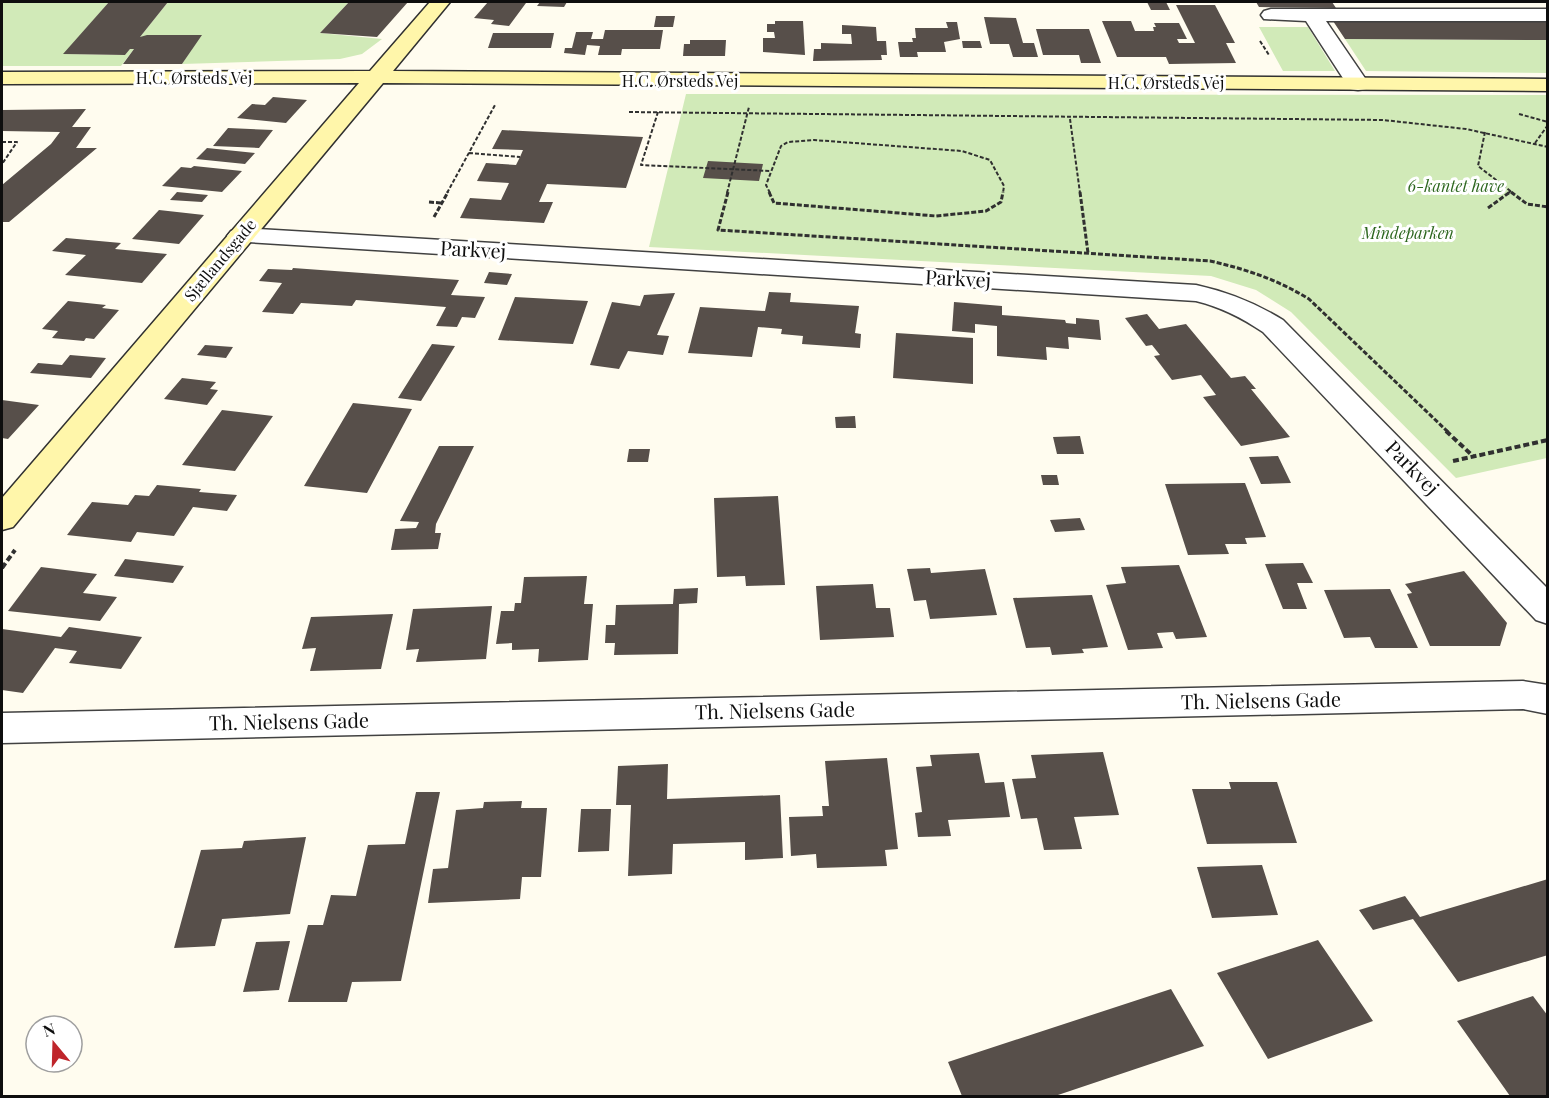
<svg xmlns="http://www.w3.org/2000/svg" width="1549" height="1098" viewBox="0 0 1549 1098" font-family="'Playfair Display',serif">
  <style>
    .green { fill: #d1eab8 }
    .building { fill: #574f4a }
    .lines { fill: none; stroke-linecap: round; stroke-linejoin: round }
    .street-casing { stroke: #414141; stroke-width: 3 }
    .secondary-casing { stroke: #303030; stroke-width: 3 }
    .path-far2 { stroke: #303030; stroke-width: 2; stroke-dasharray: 4 2; stroke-linecap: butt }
    .path-far1 { stroke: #303030; stroke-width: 3; stroke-dasharray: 5 2; stroke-linecap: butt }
    .path { stroke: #303030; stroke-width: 4; stroke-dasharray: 6 3; stroke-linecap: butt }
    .street { fill: #fff; fill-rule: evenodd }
    .secondary { fill: #fff6aa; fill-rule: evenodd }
    .labels { text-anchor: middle; stroke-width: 6; stroke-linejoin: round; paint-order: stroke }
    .far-street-label { font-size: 16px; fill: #0e0e0e; stroke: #fff }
    .far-park-label { font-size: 16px; font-style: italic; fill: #2c661e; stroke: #fff }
    .street-label { font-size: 20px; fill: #0e0e0e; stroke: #fff }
  </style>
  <rect width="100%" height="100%" fill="#fffcef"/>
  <!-- green -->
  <path class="green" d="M2 2H109L64 54 125 55 130 49H134L121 66H2Z
    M168 2H349L320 33 382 39 362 54 340 59 182 64 201 35 140 37Z
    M1259 27H1308L1335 71H1283Z
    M1345 39 1547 40V73L1366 71Z
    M686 94 1547 95V458L1456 478 1291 312 1256 290 1211 276 649 247Z"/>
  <!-- building -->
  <path class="building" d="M109 2H168L140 37 147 35H202L182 64H123L134 49H130L125 55 63 54Z
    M349 2H408L377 37 320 33Z
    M488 2H503L526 3 509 26 491 24 494 20 474 18Z
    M540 2H567L564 7 537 6Z
    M1147 2H1166L1170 10H1151Z
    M1256 2H1332L1336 8 1259 7Z
    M1176 5H1215L1235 43H1226L1236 63 1169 64 1166 57H1117L1102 21H1131L1135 31H1154L1153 27H1156L1154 23H1179L1187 39H1177L1179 43H1195Z
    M656 16H675L673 27H654Z
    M984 17 1016 18 1023 43H1034L1038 57H1013L1009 44H990Z
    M1331 18 1548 19V40L1345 39Z
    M775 21H803L805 55 763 52V38H775L774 32H767V24H775Z
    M946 22H957L960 39 944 42 946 52H917L918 57H900L898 42H913L912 38H916L915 28H948Z
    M842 25 876 27 877 41H886L887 55H881L882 60 813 61 814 49H821V43L852 44 851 34H842Z
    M1036 29H1089L1101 63H1081L1079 55H1043Z
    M605 30H663L660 49H622L621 55H598L600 46 587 45 585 55 564 53 565 48H572L576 32H593L591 39H603Z
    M493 33H554L551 48H488Z
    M690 40H726L725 56H683L684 44H690Z
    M962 41H980L982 48H963Z
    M273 97 307 100 286 123 237 118 252 104 265 105Z
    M86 109 72 127H91L76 148H97L9 222H2V185L51 144 60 132 2 131V110Z
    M228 128 273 130 259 148 213 146Z
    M502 130 643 137 626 188 547 184 539 202H553L544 223 460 218 470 198 501 200 509 183 477 181 486 163 516 165 520 157 523 150 492 149Z
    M207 148 255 153 245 164 196 159Z
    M708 161 763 164 759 181 703 178Z
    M194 166 242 171 222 192 162 186 181 167 191 168Z
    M177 192 208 195 202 202 170 200Z
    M159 210 204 215 179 244 132 239Z
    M66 238 121 243 115 249 167 254 142 283 65 275 86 255 52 251Z
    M293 268 459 280 451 295 485 297 475 318 462 317 457 327 436 326 446 307 356 300 352 306 301 303 293 314 262 312 282 283 259 281 268 269 292 270Z
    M489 272 512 274 507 285 484 283Z
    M769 292 791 293 790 302 859 306 855 333 861 334 860 348 802 344 803 336 781 334 782 329 758 327 752 357 688 353 700 307 765 311Z
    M675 293 657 335 669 336 663 355 628 351 619 369 590 365 612 302 640 306 644 295Z
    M515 297 588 301 573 344 498 340Z
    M68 301 106 305 102 308 119 310 94 339 86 338 84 341 52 338 58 331 42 329Z
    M954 302 1002 306V315L1065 320 1066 323 1076 324V318L1099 320 1101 340 1068 337 1069 349 1046 347 1047 360 997 356V326L975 324V333L952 331Z
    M1147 314 1159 329 1186 324 1231 378 1245 376 1256 389H1251L1290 437 1241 446 1203 397 1216 395 1201 375 1172 380 1154 356 1160 355 1152 345 1146 346 1125 318Z
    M896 333 973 338V384L893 378Z
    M432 344 455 346 421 401 398 398Z
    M205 345 233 347 226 358 197 355Z
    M70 355 106 358 91 378 30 373 38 363 62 365Z
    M182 378 216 382 210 389 218 390 207 405 164 399Z
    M2 400 39 405 8 439 2 438Z
    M353 403 412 409 367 493 304 486Z
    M222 410 273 416 235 471 182 465Z
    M855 416 856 428H836L835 417Z
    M1080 436 1084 454H1057L1053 437Z
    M439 446H474L436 524 435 533H441L438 549 391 550 395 529 416 528 419 522 400 521Z
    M629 449H650L648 462H627Z
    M1278 456 1291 483 1261 484 1249 457Z
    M1041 475H1057L1059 485H1043Z
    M1245 483 1266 537 1245 538 1247 544H1225L1229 554 1188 555 1165 484Z
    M157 485 201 489 199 492 237 495 227 511 193 507 174 536 137 532 131 542 67 535 92 502 128 505 135 495 149 496Z
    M778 496 785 585 746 586 745 576 717 577 714 498Z
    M1080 518 1085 530 1055 532 1050 520Z
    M125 559 184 566 173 583 114 576Z
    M1303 563 1313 583H1297L1307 609H1283L1265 564Z
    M1179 565 1207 637 1176 639 1173 632 1157 633 1163 648 1128 650 1106 585 1126 583 1121 567Z
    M41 567 97 574 83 593 117 597 100 621 8 611Z
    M930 568 931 573 985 569 997 615 930 619 926 600 914 601 907 569Z
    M1464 571 1507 623 1500 646H1430L1407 594 1412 593 1405 584Z
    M587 576 584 604H593L588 660 538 662 539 649 512 650V643L496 644 501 611H514L515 603H521L524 577Z
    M873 584 876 608H890L894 637 820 640 816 586Z
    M698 588 697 603 679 604 678 654 614 655 615 643H605L606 625H615L616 605 673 604 674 589Z
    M1390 589 1418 648H1375L1370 637 1344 638 1324 590Z
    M1092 595 1108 647 1082 649 1084 653 1052 655 1050 647 1026 648 1013 598Z
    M492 606 486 659 416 662 419 649 406 650 413 609Z
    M393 614 381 669 310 671 316 648 302 649 311 617Z
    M69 627 142 637 121 669 69 663 77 651 55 648 23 693 2 690V629L61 637Z
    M1103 752 1119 815 1074 817 1082 849 1044 850 1037 818 1021 819 1012 779 1036 778 1031 755Z
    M979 753 985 783 1004 782 1010 817 948 820 951 836 918 837 915 813 922 812 916 767 932 766 930 755Z
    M887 758 898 849 885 850 887 866 817 868 816 854 791 856 789 817 823 816 822 806H829L825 761Z
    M668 764 667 799 780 795 783 858 745 860V842L673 844 672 874 628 876 631 805H616L618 766Z
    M1229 782H1277L1297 843 1207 844 1192 789H1231Z
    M416 792H440L401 981 352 982 347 1002H288L308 925H323L331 895 356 896 368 845 405 844Z
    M522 801 521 808H547L541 877H522L520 899 428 903 433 869 448 868 456 810 483 808 484 802Z
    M581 809H611L609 851 578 852Z
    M306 837 290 914 222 919 215 946 174 948 201 850 242 848 244 841Z
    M1262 865 1278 915 1212 918 1197 867Z
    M1548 879V955L1458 982 1413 919 1373 930 1359 910 1405 896 1420 917Z
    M1318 940 1373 1021 1268 1059 1217 973Z
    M290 941 279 990 243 992 256 942Z
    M1171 989 1204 1046 1055 1096H962L948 1062Z
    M1533 996 1548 1016V1096H1510L1457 1021Z"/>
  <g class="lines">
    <defs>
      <path id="street" d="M1271 9H1548V21H1326L1369 84 1366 89 1358 90 1350 89 1306 21 1264 19 1261 15 1264 11Z
        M240 228 1196 285C1228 292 1255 303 1283 320L1548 589V624L1536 620 1263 332C1242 318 1221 307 1196 301L231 241 227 236 231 231Z
        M1523 681 1548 685V714L1523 709 2 743V713Z"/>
      <path id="secondary" d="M430 2H450L393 71 1548 79V91L383 83 13 527 2 530V498L359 83 2 84V72L370 71Z"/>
    </defs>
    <!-- street casing -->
    <use href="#street" class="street-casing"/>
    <!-- secondary casing -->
    <use href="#secondary" class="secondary-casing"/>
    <!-- path-far2 -->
    <path class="path-far2" d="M1260 41 1269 55
      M629 112 1383 120 1466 129 1548 147
      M658 112 641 165 771 171
      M1519 114 1548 122
      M1070 119 1080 193
      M1485 132 1478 166 1513 193
      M2 142H17L2 164
      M1535 143 1548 125
      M469 153 520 157
      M447 193 495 105
      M727 193 749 107
      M770 193 766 185 781 146 788 142 814 140 962 151 990 160 1004 186 1003 193
      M1508 193 1511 191"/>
    <!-- path-far1 -->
    <path class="path-far1" d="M728 192 718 230 1210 261C1246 269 1278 280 1309 299L1448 432
      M769 192 774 203 936 216 986 211 1001 202 1003 192
      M1080 192 1088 253
      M1511 192 1527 204 1548 207
      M429 202 442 203
      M1488 208 1510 192
      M434 217 448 192"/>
    <!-- path -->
    <path class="path" d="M1446 431 1474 457
      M1453 461 1548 440
      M2 568 15 550"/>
    <!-- street -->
    <use href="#street" class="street"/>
    <!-- secondary -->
    <use href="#secondary" class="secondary"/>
  </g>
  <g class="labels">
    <!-- far-street labels -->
    <g class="far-street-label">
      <text x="194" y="84">H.C. Ørsteds Vej</text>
      <text x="680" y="87">H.C. Ørsteds Vej</text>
      <text x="1166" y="89">H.C. Ørsteds Vej</text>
      <text transform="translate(220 260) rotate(-50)" y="6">Sjællandsgade</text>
    </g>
    <!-- far-park labels -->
    <g class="far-park-label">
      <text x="1456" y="192">6-kantet have</text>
      <text x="1408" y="239">Mindeparken</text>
    </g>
    <!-- street labels -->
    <g class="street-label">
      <text transform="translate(473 250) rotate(3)" y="7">Parkvej</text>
      <text transform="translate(958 279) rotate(3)" y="7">Parkvej</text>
      <text transform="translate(1412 468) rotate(46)" y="7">Parkvej</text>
      <text transform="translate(1261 701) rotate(-1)" y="7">Th. Nielsens Gade</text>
      <text transform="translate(775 711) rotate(-1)" y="7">Th. Nielsens Gade</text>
      <text transform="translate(289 722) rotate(-1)" y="7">Th. Nielsens Gade</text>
    </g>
  </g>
  <!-- border -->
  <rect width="1549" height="1098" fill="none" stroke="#0e0e0e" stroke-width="6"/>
  <!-- north arrow -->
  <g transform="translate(54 1044) rotate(341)"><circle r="28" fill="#ffffff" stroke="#9f9f9f" stroke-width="1.5"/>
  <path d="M0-4.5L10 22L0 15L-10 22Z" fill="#bf252b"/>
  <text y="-9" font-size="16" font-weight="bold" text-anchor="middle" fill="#0e0e0e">N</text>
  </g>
</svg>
